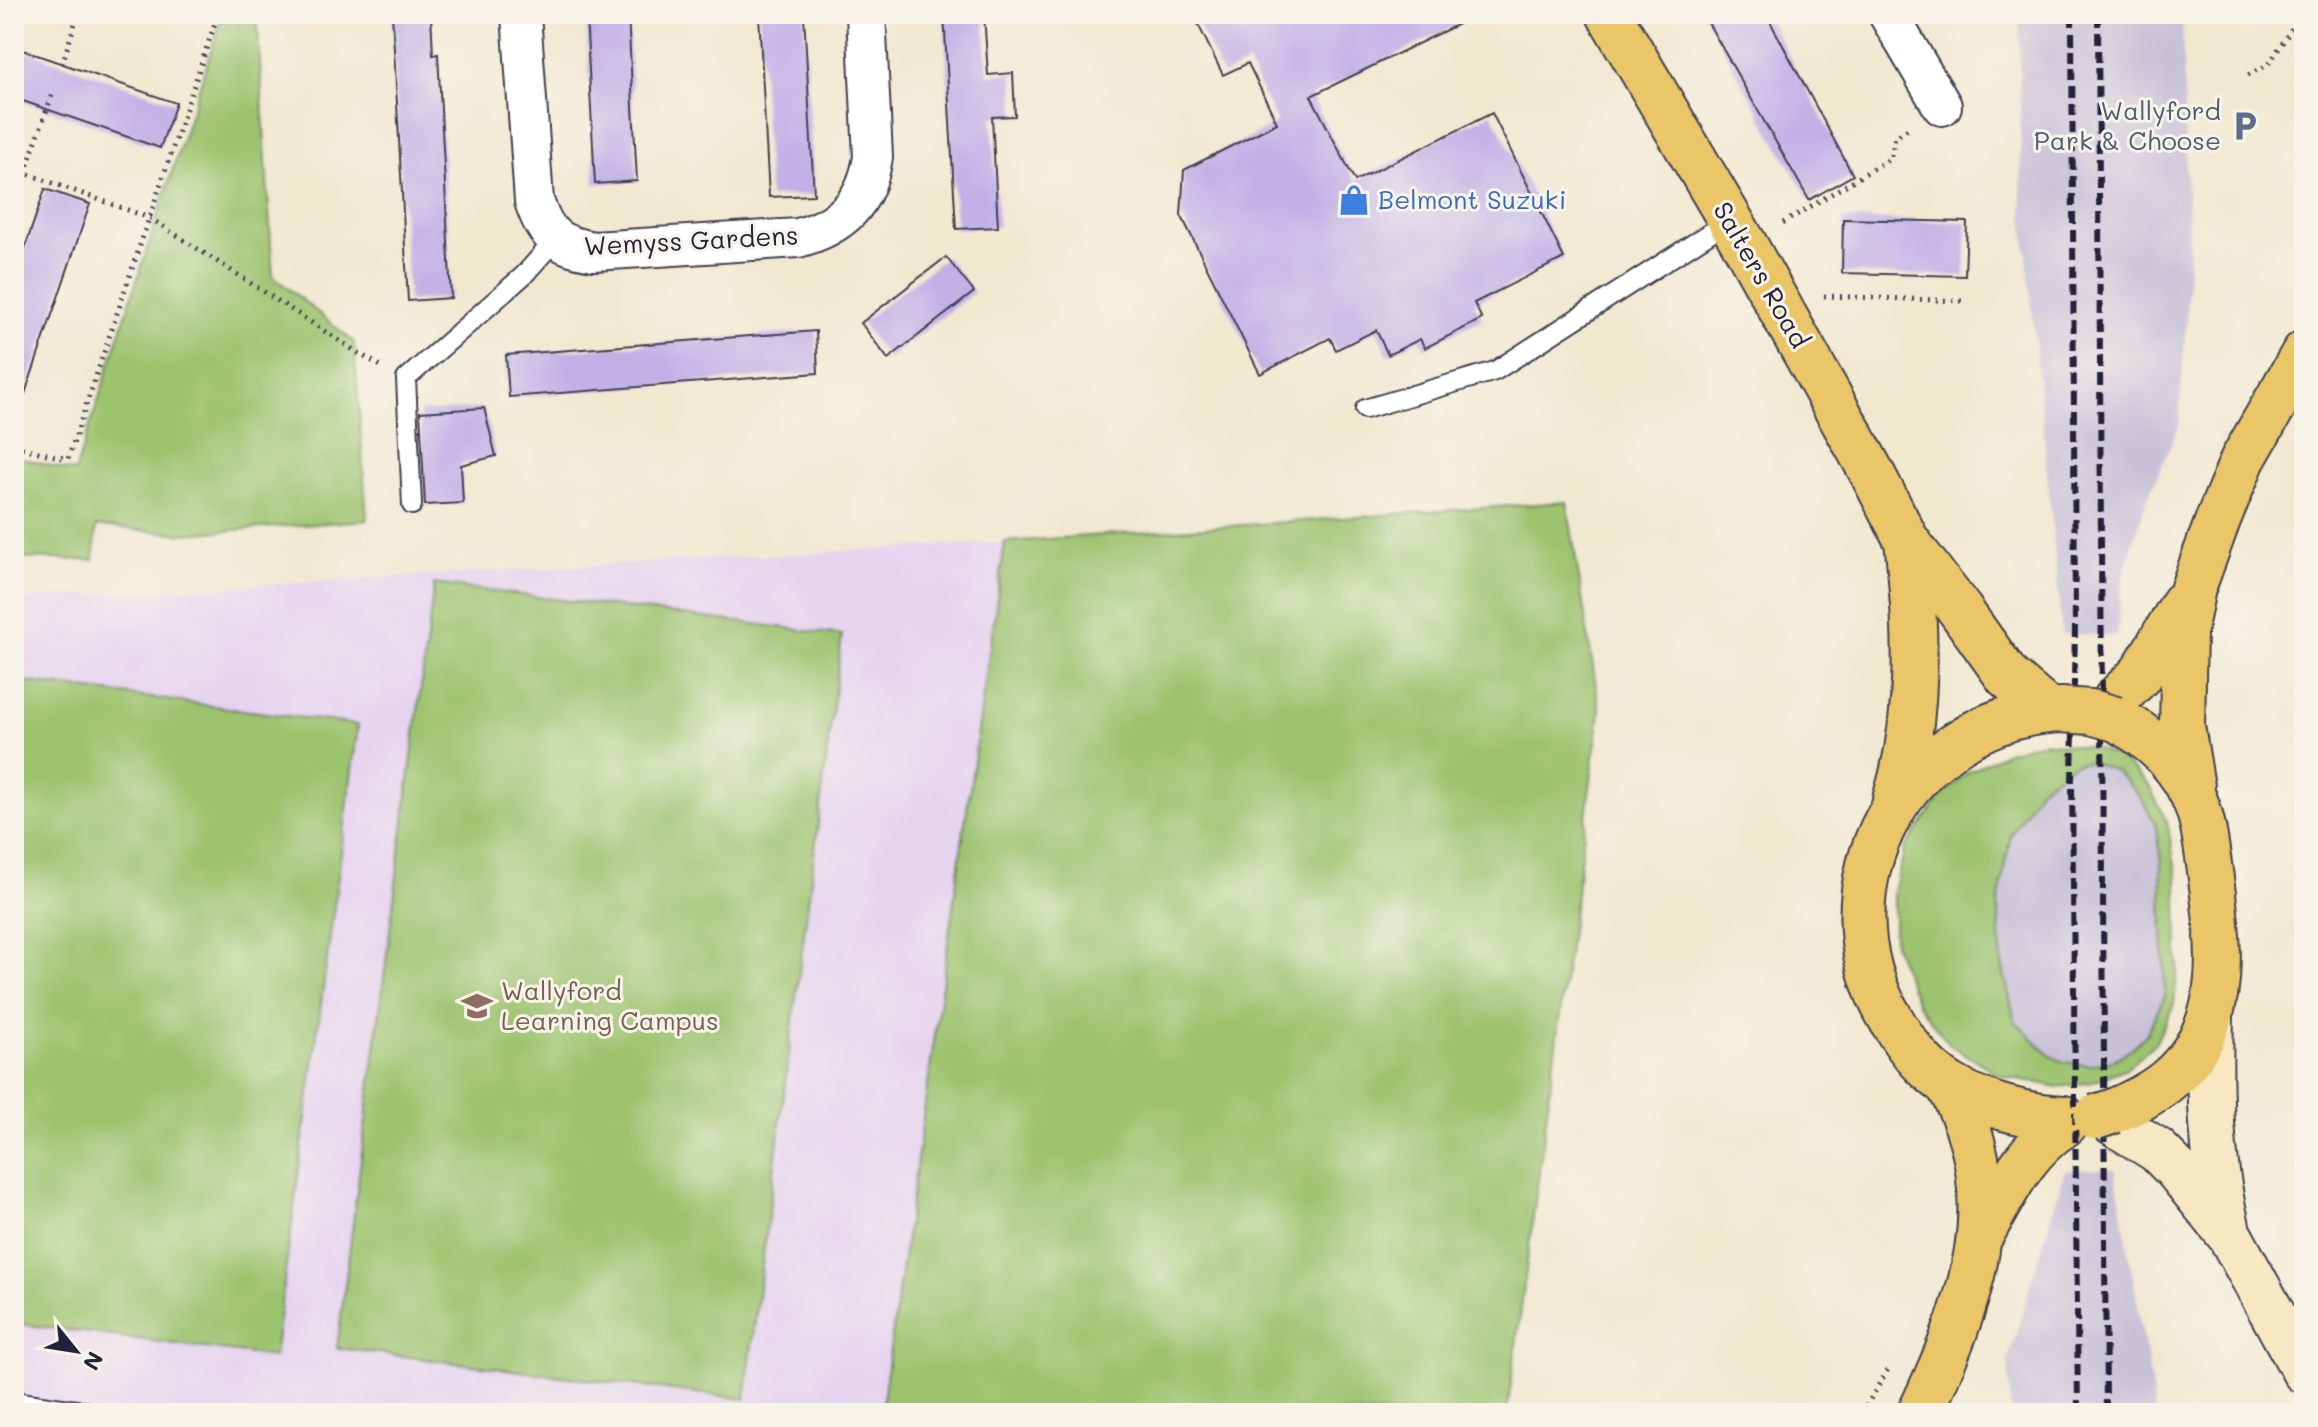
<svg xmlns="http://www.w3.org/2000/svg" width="2318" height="1427" viewBox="0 0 2318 1427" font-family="Mali,sans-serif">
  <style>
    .built { fill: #e6d3f0 }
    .industrial { fill: #c8c0d8 }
    .green { fill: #9cc36e; stroke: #5f7254; stroke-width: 2; fill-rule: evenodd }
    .building { fill: #c1b1e7 }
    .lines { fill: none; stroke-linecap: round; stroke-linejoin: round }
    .lane-casing { stroke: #414051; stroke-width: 22 }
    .street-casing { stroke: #414051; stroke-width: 42 }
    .secondary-casing { stroke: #414051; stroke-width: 48 }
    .primary-casing { stroke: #414051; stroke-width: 48 }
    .path { stroke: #414051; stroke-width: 5; stroke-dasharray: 2 6; stroke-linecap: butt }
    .lane { stroke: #fff; stroke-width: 18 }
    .street { stroke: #fff; stroke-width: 38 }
    .secondary { stroke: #f7e8c3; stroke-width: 44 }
    .primary { stroke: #eac669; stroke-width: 44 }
    .rail { stroke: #22223b; stroke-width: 6; stroke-dasharray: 12 6; stroke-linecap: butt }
    .primary-bridge-casing { stroke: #414051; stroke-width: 48; stroke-linecap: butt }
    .primary-bridge { stroke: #eac669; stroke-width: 44 }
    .labels { text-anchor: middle; stroke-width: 6; stroke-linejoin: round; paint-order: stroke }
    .service-label { font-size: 26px; fill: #4e5e75; stroke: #f7f3e8; text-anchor: end }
    .shop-label { font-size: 26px; fill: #366cbe; stroke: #f7f3e8; text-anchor: start }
    .street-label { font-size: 26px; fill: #22223b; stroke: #f7f3e8 }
    .education-label { font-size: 26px; fill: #785e54; stroke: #f7f3e8; text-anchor: start }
  </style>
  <rect width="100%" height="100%" fill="#f7f3e8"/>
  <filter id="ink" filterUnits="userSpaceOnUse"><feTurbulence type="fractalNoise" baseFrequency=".0125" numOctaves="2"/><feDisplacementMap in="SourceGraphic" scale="16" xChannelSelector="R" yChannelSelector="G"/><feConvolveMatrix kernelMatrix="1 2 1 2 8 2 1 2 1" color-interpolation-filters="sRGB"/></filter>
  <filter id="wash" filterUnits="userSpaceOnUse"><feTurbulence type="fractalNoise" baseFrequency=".006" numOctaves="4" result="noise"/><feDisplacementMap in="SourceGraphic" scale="32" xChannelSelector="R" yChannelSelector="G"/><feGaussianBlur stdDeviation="1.8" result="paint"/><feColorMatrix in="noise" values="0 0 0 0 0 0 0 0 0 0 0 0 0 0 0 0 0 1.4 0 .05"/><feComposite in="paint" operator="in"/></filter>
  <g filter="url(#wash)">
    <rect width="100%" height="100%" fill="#f1e8d0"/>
    <!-- built -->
    <path class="built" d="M1005 542 881 1413H14V599Z"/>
    <!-- industrial -->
    <path class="industrial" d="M2019 14H2182L2189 275 2179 425 2148 497 2123 574 2117 635 2062 634 2021 191Z
      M2091 762 2115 771 2127 782 2142 800 2155 823 2161 862 2165 996 2146 1035 2133 1048 2114 1060 2088 1065 2064 1062 2050 1056 2015 1021 2002 964 1998 903 2011 834 2039 789 2068 767 2077 763Z
      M2115 1169 2156 1413H2011L2008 1360 2065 1170Z"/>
    <!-- green -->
    <path class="green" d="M223 14H257L273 276 354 342 367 520 183 534 96 526 94 560 14 558V456L75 472Z
      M1567 502 1600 712 1507 1413H881L1005 542Z
      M434 584 842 635 745 1399 337 1348Z
      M14 680 358 725 274 1357 14 1323Z
      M2043 742 2088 747 2117 756 2148 784 2167 822 2177 876 2178 966 2174 1004 2156 1042 2127 1068 2092 1082 2058 1087 2002 1076 1950 1045 1917 1003 1894 945V892L1905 848 1939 799 1968 772 2007 752ZM2091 762 2115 771 2127 782 2142 800 2155 823 2161 862 2165 996 2146 1035 2133 1047 2114 1060 2088 1065 2064 1062 2050 1056 2015 1021 2002 964 1998 903 2011 834 2039 789 2068 767 2077 763Z"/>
    <g id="blocks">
      <!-- building -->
      <path class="building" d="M392 14H431L433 55 438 54 451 298 408 301Z
        M586 14H628L637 181 595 184Z
        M759 14H804L814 195 769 197Z
        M944 14H984L988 75 1013 73 1015 116 992 117 998 227 956 229Z
        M1193 14H1479L1311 96 1355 181 1492 113 1564 258 1474 303 1482 319 1425 348 1420 339 1388 355 1376 330 1336 350 1330 338 1260 374 1181 215 1184 170 1277 123 1248 63 1223 75Z
        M1703 14H1766L1853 175 1809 200Z
        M14 47 176 103 160 148 14 98Z
        M45 189 90 204 19 411 14 410V280Z
        M1843 219 1967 222 1965 276 1842 273Z
        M946 257 974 292 888 359 861 323Z
        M816 331 818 373 509 397 506 355Z
        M484 408 496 456 461 465 463 503 425 505 420 412Z"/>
    </g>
  </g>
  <g filter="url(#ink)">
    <use href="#blocks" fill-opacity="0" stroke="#414051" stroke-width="2"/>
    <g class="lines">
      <defs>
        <path id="lane" d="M1365 409 1495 371 1730 220
          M412 505 406 379 524 275 555 240
          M14 1401 96 1413"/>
        <path id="street" d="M521 14 534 201C546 236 557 245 594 251L798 238C842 226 866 203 873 157L866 14
          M1888 14 1942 106"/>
        <path id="secondary" d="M2211 1015C2209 1088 2210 1155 2227 1226
          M2114 1123 2157 1150 2176 1169 2230 1236 2304 1371"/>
        <path id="primary" d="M1609 14 1745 245 1871 471 1907 541 1960 610 2007 676 2047 710
          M2116 699 2141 674 2183 604
          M2061 710C1906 717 1811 887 1892 1021 1906 1045 1924 1069 1948 1084 1983 1105 2025 1116 2064 1118
          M2192 787 2182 726 2184 633 2193 588 2219 517 2243 459 2304 353
          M1895 800C1921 717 1917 626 1907 541
          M2114 1111C2152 1095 2181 1077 2201 1039 2227 988 2217 925 2210 871 2206 846 2204 818 2192 794 2176 760 2149 736 2116 719
          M1981 1235C2006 1192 2022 1152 2065 1124
          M1920 1413C1970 1307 2013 1194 1947 1083"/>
      </defs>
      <!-- lane casing -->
      <use href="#lane" class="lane-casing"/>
      <!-- street casing -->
      <use href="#street" class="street-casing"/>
      <!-- secondary casing -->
      <use href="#secondary" class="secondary-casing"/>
      <!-- primary casing -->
      <use href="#primary" class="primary-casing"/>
      <!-- path -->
      <path class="path" d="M62 64 78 14
        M2248 75 2269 64 2301 14
        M14 169 150 218 363 356 381 366
        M25 173 53 92
        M1783 223 1891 158 1895 137 1911 127
        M1824 296 1963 301
        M14 446 68 459 218 14
        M1862 1413 1890 1366"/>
      <!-- lane -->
      <use href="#lane" class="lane"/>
      <!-- street -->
      <use href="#street" class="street"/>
      <!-- secondary -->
      <use href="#secondary" class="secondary"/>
      <!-- primary -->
      <use href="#primary" class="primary"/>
      <!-- rail -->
      <path class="rail" d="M2072 14 2075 629 2072 780 2078 1413
        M2098 14 2106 1413"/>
      <defs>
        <path id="primary-bridge" d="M2061 710 2091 712 2116 719
          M2096 1117 2114 1111"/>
      </defs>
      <!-- primary-bridge casing -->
      <use href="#primary-bridge" class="primary-bridge-casing"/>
      <!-- primary-bridge -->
      <use href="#primary-bridge" class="primary-bridge"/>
    </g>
  </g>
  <!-- icons -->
  <defs>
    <symbol id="parking-bare" viewBox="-9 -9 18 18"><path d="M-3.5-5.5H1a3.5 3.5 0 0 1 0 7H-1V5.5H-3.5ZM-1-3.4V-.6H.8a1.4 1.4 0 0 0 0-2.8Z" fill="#5c6f8a" stroke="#f7f3e8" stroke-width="2.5" paint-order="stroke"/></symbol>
    <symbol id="shop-bare" viewBox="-9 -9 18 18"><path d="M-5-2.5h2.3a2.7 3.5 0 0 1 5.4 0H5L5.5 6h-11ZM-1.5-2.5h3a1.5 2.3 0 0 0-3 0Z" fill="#3f7fe0" stroke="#f7f3e8" stroke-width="2.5" paint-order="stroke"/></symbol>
    <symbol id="school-bare" viewBox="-9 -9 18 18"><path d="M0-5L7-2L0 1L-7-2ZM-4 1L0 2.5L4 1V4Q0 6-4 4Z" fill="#8d6e63" stroke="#f7f3e8" stroke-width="2.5" paint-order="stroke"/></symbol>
  </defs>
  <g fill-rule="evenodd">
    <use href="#parking-bare" x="2223" y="104" width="44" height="44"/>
    <use href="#shop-bare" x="1332" y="178" width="44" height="44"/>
    <use href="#school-bare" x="455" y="984" width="44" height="44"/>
  </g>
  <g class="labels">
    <!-- service labels -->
    <g class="service-label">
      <text x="2221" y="120">Wallyford<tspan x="2221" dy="30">Park &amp; Choose</tspan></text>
    </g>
    <!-- shop labels -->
    <g class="shop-label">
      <text x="1378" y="209">Belmont Suzuki</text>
    </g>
    <!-- street labels -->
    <g class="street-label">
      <text transform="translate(691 241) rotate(-3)" y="9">Wemyss Gardens</text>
      <text transform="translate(1761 275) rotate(60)" y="9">Salters Road</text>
    </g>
    <!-- education labels -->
    <g class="education-label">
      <text x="501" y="1000">Wallyford<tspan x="501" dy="30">Learning Campus</tspan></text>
    </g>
  </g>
  <!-- margin -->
  <rect width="2318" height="1427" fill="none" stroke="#f7f3e8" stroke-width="48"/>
  <!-- north arrow -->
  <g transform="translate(76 1351) rotate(120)" stroke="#f7f3e8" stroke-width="6" paint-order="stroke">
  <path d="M0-6L14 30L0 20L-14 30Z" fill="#22223b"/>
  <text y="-12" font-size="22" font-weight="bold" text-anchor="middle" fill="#22223b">N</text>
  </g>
</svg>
